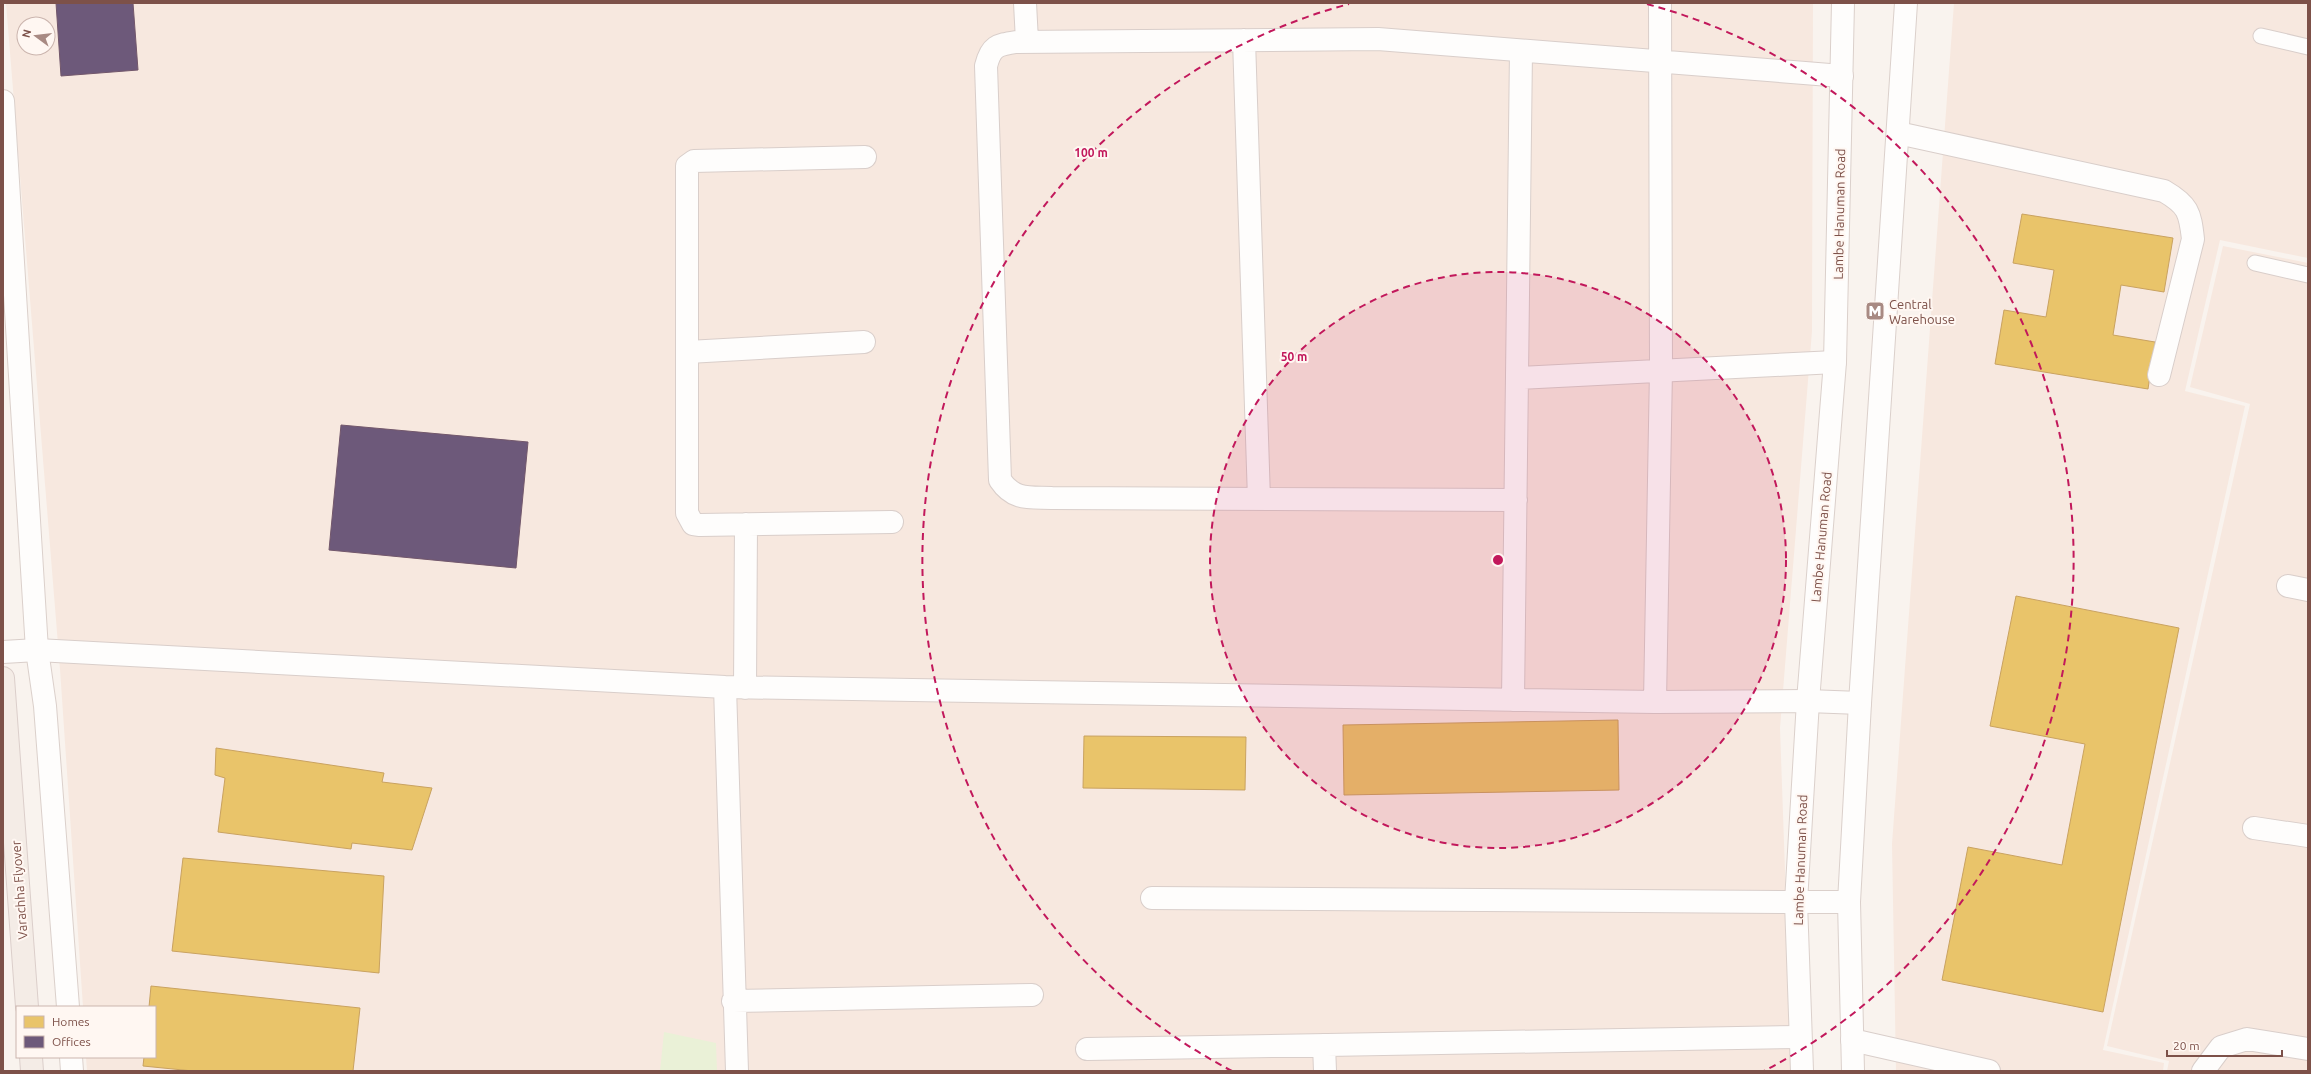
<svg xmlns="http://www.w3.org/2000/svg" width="2311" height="1074" viewBox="0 0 2311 1074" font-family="Ubuntu,sans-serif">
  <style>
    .residential { fill: #f7e8df; fill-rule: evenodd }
    .green { fill: #eaf1d7 }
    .homes { fill: #e9c46a; stroke: #c9a260 }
    .offices { fill: #6d597a; stroke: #72576b }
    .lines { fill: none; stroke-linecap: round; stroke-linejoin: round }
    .lane-casing { stroke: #d9ceca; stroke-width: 17 }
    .street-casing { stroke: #d9ceca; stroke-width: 24 }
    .secondary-casing { stroke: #dbd0cb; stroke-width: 24 }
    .primary-casing { stroke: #dbceca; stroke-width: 24 }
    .lane { stroke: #fefdfc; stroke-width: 15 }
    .street { stroke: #fefdfc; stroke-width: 22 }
    .secondary { stroke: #fefdfc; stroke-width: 22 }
    .primary { stroke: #f4ece6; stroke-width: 22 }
    .ring { fill: none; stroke: #c2185b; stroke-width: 2; stroke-dasharray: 7 5 }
    .labels { text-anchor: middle; stroke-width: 4; stroke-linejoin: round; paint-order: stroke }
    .street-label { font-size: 13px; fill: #7d5149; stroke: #fff7f2 }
    .poi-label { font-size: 13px; fill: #7d5149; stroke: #fff7f2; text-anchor: start }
    .centre { fill: #c2185b; stroke: #fff7f2; stroke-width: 2 }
    .ring-label { font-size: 12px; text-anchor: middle; font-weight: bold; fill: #c2185b; stroke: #fff7f2; stroke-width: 4; stroke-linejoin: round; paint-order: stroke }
  </style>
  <rect width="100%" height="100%" fill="#f9f3ee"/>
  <!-- residential -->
  <path class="residential" d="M6 3H1813L1812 331 1780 728 1792 1071H87L86 1057H155V1007H83L60 669ZM24 24H48V48H24Z
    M1954 3H2308V258L2220 240 2185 391 2245 406 2103 1050 2164 1063 2163 1071H1896L1892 844Z
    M2223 246 2308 263V1071H2167L2169 1061 2107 1046 2250 404 2190 387Z"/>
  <!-- green -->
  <path class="green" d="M664 1032 716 1043 717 1071H660Z"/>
  <!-- homes -->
  <path class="homes" d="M2022 214 2173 238 2164 292 2121 285 2113 335 2155 342 2148 389 1995 364 2004 310 2046 317 2054 270 2013 263Z
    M2016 596 2179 628 2103 1012 1942 980 1968 847 2062 865 2085 744 1990 726Z
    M1618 720 1619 790 1344 795 1343 725Z
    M1084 736 1246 737 1245 790 1083 788Z
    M216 748 384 773 382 782 432 788 412 850 352 843 351 849 218 832 225 778 215 775Z
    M183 858 384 876 379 973 172 951Z
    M151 986 360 1008 353 1071H193L143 1066 144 1057H155V1007H149Z"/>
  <!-- offices -->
  <path class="offices" d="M56 3H133L138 70 61 76Z
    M341 425 528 442 516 568 329 550Z"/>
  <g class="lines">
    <defs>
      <path id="lane" d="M2261 36 2308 47
        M2255 263 2308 275"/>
      <path id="street" d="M1025 3 1027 41
        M1244 40 1259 499
        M1898 133 2164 191C2188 205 2190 212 2193 239L2159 375
        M865 157 694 161 687 166V513L693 524 700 525 892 522
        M688 352 864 342
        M1517 378 1835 362
        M1516 500 1052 498C1030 497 1014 501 1000 480L986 66C991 46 997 45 1016 42L1378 39 1842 76
        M2288 586 2308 590
        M3 652 37 650 725 687 1655 702 1808 701 1860 703
        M725 687 737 1071
        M745 688 746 524
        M1513 700 1521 51
        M1655 702 1661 370 1660 3
        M2254 828 2308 836
        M1152 898 1796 902
        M733 1001 1032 995
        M1852 1040 1989 1071
        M1324 1045 1325 1071
        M1087 1049 1800 1037
        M2203 1071 2221 1047 2247 1039 2308 1049"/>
      <path id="secondary" d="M3 101 37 650 45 706 68 1007
        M1796 902H1849
        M71 1057 72 1071
        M1802 1071 1796 902 1808 701 1835 362 1843 3
        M1853 1071 1849 902 1860 703 1906 3"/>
      <path id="primary" d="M3 678 27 1007
        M31 1057 32 1071"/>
    </defs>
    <!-- lane casing -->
    <use href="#lane" class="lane-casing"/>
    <!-- street casing -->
    <use href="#street" class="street-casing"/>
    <!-- secondary casing -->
    <use href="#secondary" class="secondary-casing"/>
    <!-- primary casing -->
    <use href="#primary" class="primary-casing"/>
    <!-- lane -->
    <use href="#lane" class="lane"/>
    <!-- street -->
    <use href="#street" class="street"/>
    <!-- secondary -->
    <use href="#secondary" class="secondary"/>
    <!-- primary -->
    <use href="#primary" class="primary"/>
  </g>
  <!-- distance rings -->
  <circle cx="1498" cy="560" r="288" fill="#c2185b" fill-opacity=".12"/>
  <g class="ring">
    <circle cx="1498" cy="560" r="288"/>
    <path d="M1232 1071A576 576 0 0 1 1349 4M1647 4A576 576 0 0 1 1764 1071"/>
  </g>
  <!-- icons -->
  <defs>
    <symbol id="metro-square" viewBox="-11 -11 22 22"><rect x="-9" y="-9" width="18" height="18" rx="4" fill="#a88a83" stroke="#fff7f2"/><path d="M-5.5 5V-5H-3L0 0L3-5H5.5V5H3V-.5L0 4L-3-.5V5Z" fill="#fff"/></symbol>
  </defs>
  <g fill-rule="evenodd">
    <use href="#metro-square" x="1864" y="300" width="22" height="22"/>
  </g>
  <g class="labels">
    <!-- street labels -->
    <g class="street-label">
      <text transform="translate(1839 214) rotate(-89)" y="5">Lambe Hanuman Road</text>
      <text transform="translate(1821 537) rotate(-85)" y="5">Lambe Hanuman Road</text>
      <text transform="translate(1800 860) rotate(-88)" y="5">Lambe Hanuman Road</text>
      <text transform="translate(19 890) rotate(-94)" y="5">Varachha Flyover</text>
    </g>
    <!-- poi labels -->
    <g class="poi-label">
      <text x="1889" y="309">Central<tspan x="1889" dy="15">Warehouse</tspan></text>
    </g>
  </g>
  <circle cx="1498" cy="560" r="6" class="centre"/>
  <g class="ring-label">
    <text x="1091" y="157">100 m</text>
    <text x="1294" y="361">50 m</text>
  </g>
  <!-- border -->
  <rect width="2311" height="1074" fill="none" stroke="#7d5149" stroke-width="8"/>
  <!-- legend -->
  <rect x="16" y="1006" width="140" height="52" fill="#fff7f2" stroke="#cbb5ae"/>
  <rect x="24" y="1016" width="20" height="12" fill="#e9c46a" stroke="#cbb5ae"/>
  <text x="52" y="1026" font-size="12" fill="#7d5149">Homes</text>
  <rect x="24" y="1036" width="20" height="12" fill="#6d597a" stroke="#cbb5ae"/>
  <text x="52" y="1046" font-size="12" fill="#7d5149">Offices</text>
  <!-- north arrow -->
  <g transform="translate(36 36) rotate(285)"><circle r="19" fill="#fff7f2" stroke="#cbb5ae"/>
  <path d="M0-3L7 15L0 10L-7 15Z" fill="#a88a83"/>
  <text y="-6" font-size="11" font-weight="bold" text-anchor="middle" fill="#7d5149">N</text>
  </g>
  <!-- scale -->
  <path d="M2167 1050v6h115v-6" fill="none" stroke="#7d5149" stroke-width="2"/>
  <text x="2173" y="1050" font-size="12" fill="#7d5149" stroke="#fff7f2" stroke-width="3" paint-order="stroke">20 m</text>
</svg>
